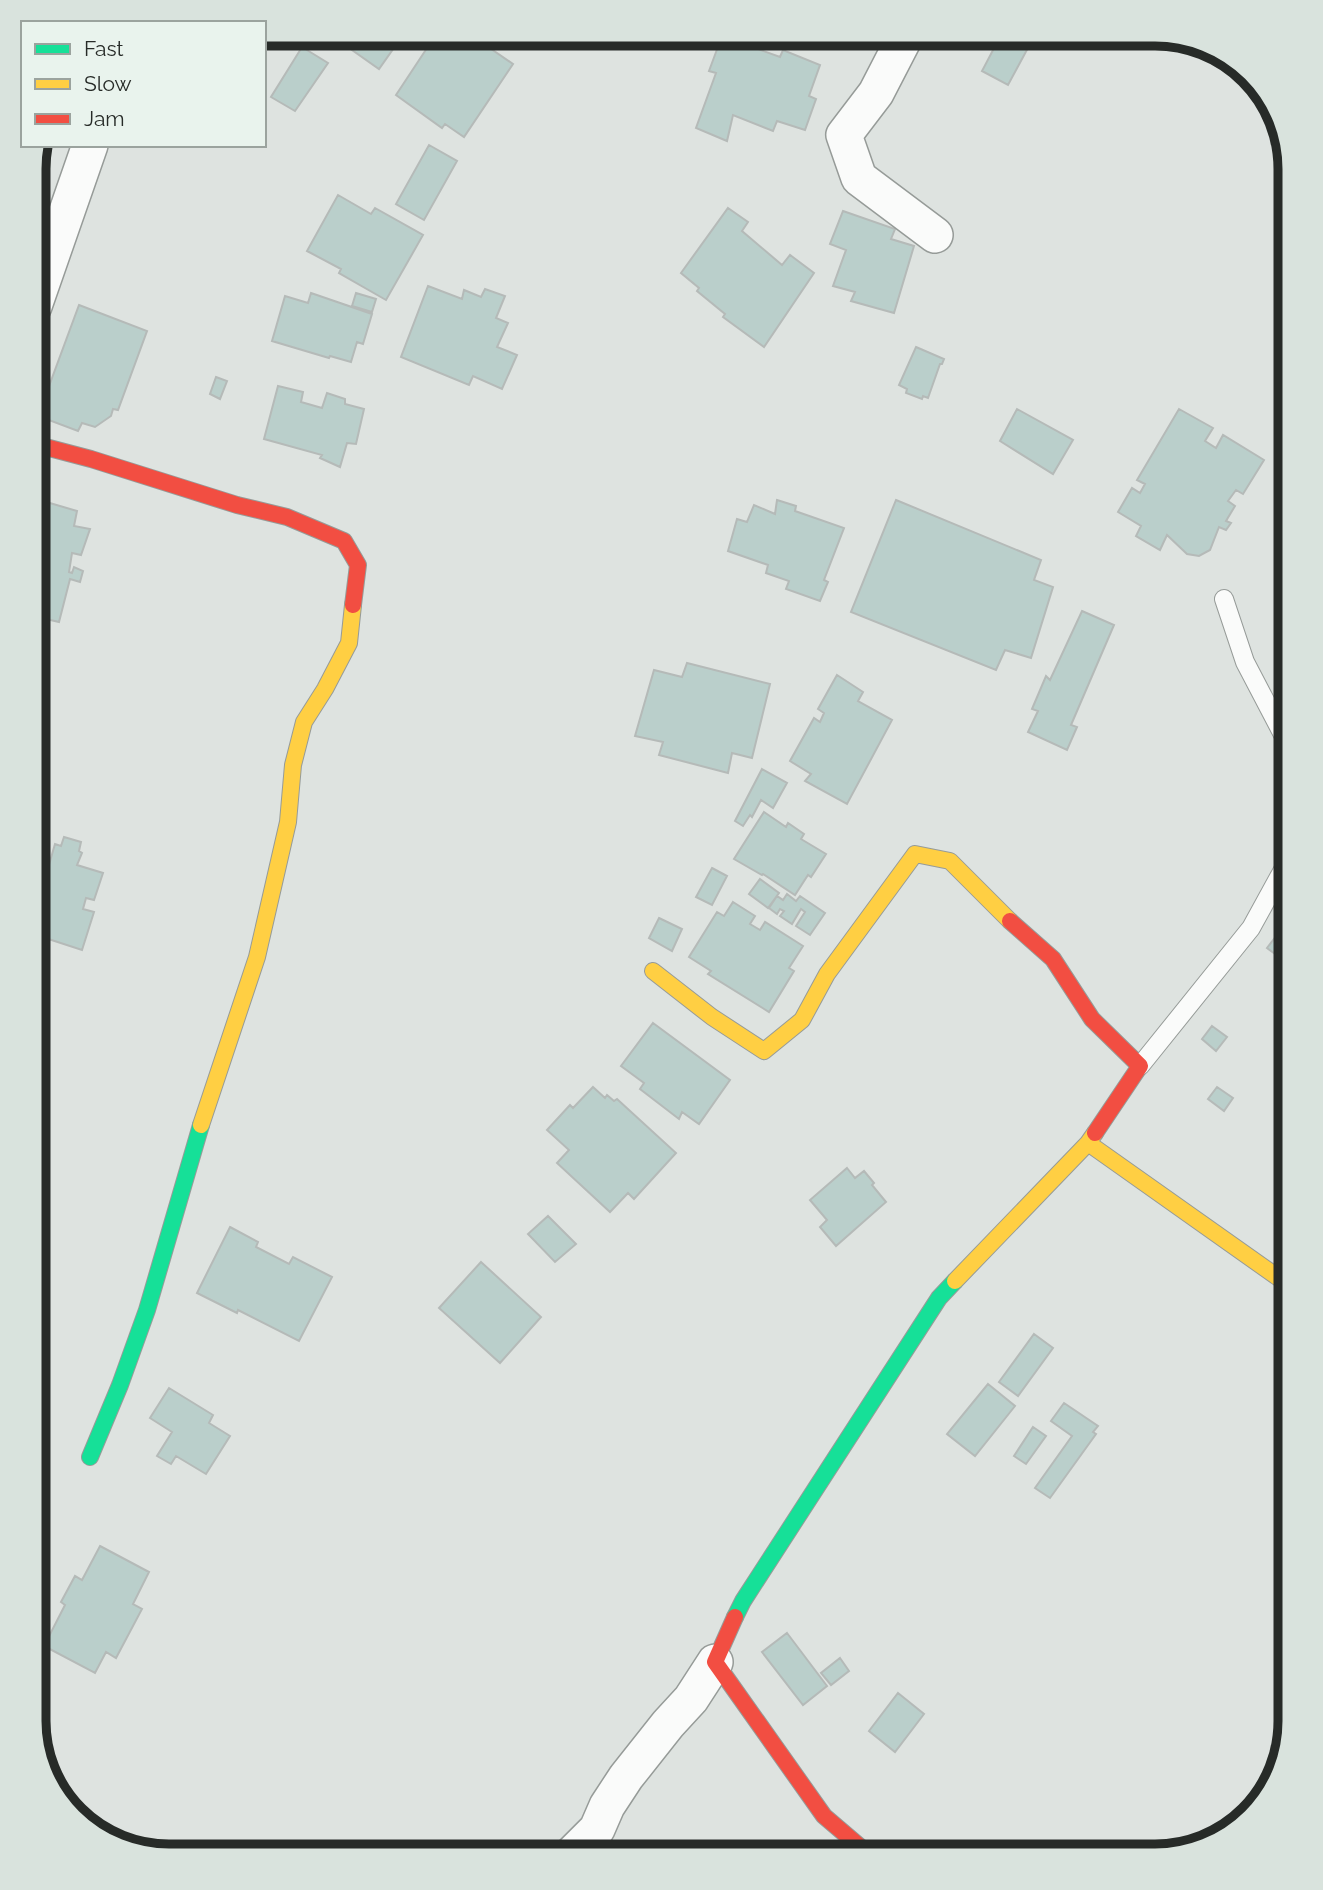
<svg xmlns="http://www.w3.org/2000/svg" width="1323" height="1890" viewBox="0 0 1323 1890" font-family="Raleway,sans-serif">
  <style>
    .building { fill: #bacfcb; stroke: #b5bab8; stroke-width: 2 }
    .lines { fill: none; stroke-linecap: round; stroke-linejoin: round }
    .lane-casing { stroke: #969b98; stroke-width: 20 }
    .street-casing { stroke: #969b98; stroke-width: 38 }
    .fast-casing { stroke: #969b98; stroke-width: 18 }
    .slow-casing { stroke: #969b98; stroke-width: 18 }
    .jam-casing { stroke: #969b98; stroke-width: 18 }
    .lane { stroke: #fafbfa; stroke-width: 18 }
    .street { stroke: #fafbfa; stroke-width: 35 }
    .fast { stroke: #16e098; stroke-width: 16 }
    .slow { stroke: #ffcf43; stroke-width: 16 }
    .jam { stroke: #f24e42; stroke-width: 16 }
    .rim { fill: none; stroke: #272b28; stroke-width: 9 }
  </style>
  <rect width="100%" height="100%" fill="#dee3e0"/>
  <!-- building -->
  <path class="building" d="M343 33H398L394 40 398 42 379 69 342 43 346 36Z
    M437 33H468L513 64 464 137 445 124 442 128 396 95Z
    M1002 33H1036L1008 85 982 71Z
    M722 36 780 57 783 50 820 65 809 96 816 99 805 130 777 121 773 131 733 115 727 141 696 128 716 73 709 71Z
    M1179 38 1222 52 1225 54 1219 65Z
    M302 47 328 63 295 111 271 97Z
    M429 145 457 161 424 220 396 204Z
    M338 195 371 214 375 208 423 235 386 300 339 273 341 269 307 251Z
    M728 208 748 222 742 231 782 265 790 255 814 273 764 347 723 317 725 314 697 291 699 288 681 273Z
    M843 211 895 229 891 239 914 246 894 313 851 301 855 292 833 286 846 250 830 244Z
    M428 286 462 299 464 290 481 297 485 289 505 296 496 318 508 323 497 347 517 355 502 389 473 376 469 385 401 357Z
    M311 293 372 314 363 344 357 342 351 362 330 356 329 358 272 341 285 296 308 303Z
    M356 293 376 299 372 312 352 306Z
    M79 305 147 331 118 410 113 409 111 416 95 427 82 423 78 431 38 416Z
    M916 347 944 359 942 364H940L928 398 923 396 922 399 906 393 907 389 899 385Z
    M216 377 227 381 220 399 210 394Z
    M278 386 303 392 301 402 322 408 327 393 345 399V404L364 409 356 444 347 443 340 467 320 458 322 455 264 439Z
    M1017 409 1073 440 1053 474 1000 441Z
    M1179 409 1213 428 1205 441 1216 448 1223 435 1264 460 1243 494 1236 490 1228 501 1235 506 1226 521 1231 523 1226 530 1219 527 1210 550 1199 556 1187 554 1167 535 1160 550 1136 536 1141 526 1118 512 1132 488 1140 493 1145 484 1137 480Z
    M777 500 796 506 795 511 844 528 824 580 828 582 820 601 786 589 789 581 766 573 768 565 728 551 737 519 747 522 754 505 775 514Z
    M896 500 1041 560 1034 580 1053 587 1031 658 1005 650 996 670 851 612Z
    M43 501 77 511 74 526 90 529 81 555 72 553 69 572 72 573 74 567 83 571 80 582 70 579 59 622 33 616 34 508 41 510Z
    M1082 611 1114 625 1071 725 1077 727 1067 750 1028 732 1038 711 1032 709 1046 676 1050 680Z
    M687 663 770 684 752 758 732 753 728 773 659 755 663 742 635 736 654 670 682 677Z
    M837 675 863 692 858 701 892 720 847 804 805 781 811 774 790 761 814 718 820 722 824 713 818 709Z
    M762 769 787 783 773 808 761 800 752 817 750 815 743 826 735 821Z
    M764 812 786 827 788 823 804 834 801 839 826 854 811 877 808 875 795 895 763 874 762 875 734 859Z
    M64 837 81 842 79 851 82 853 77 865 103 873 94 900 86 898 83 909 94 912 82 950 33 934V871L46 875 55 844 61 846Z
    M712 868 727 876 712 905 696 897Z
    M760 879 779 893 768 908 749 894Z
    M787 894 796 901 800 896 825 913 810 935 796 926 805 912 801 909 792 924 780 916 784 911 780 909 777 914 769 908 777 896 783 900Z
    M733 902 755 916 750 924 760 930 765 922 803 946 789 968 794 971 769 1012 708 974 711 971 689 957 717 912 724 916Z
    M659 918 682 929 672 951 649 938Z
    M1290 918V965L1267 948Z
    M653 1023 730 1080 699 1124 682 1112 679 1119 640 1089 644 1083 621 1066Z
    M1212 1026 1227 1037 1216 1051 1202 1039Z
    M593 1087 605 1098 607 1095 614 1101 617 1099 676 1153 634 1199 628 1193 610 1212 557 1163 569 1150 547 1130 570 1105 573 1108Z
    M1217 1087 1233 1098 1224 1111 1208 1099Z
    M847 1168 855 1178 864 1171 874 1183 872 1185 886 1202 836 1246 820 1227 827 1220 810 1200Z
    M548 1216 576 1244 555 1262 528 1234Z
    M230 1227 258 1242 256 1247 289 1264 293 1257 332 1277 299 1341 238 1310 237 1313 197 1293Z
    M481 1262 541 1317 500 1363 439 1308Z
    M1034 1334 1053 1348 1018 1396 999 1382Z
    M988 1384 1015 1406 975 1456 947 1434Z
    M169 1388 213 1415 209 1423 230 1436 206 1474 176 1456 171 1464 157 1456 172 1432 150 1418Z
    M1064 1403 1098 1426 1093 1432 1096 1434 1050 1498 1035 1488 1072 1436 1051 1421Z
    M1033 1427 1046 1436 1026 1464 1014 1456Z
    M100 1546 149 1572 133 1604 142 1609 116 1658 106 1652 95 1673 44 1646 65 1605 61 1602 75 1576 82 1580Z
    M787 1633 827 1686 803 1705 762 1652Z
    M840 1658 849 1671 831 1685 821 1673Z
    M898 1693 924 1714 895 1752 869 1731Z"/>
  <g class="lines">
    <defs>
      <path id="lane" d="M1224 599 1245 662 1290 748
        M1140 1066 1251 928 1290 857"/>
      <path id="street" d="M907 33 876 93 844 135 859 178 935 235
        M34 306 90 145
        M569 1857 597 1829 607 1806 626 1777 668 1724 691 1699 715 1662"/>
      <path id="fast" d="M90 1457 120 1385 147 1310 201 1125
        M735 1617 743 1601 939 1298 955 1281"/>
      <path id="slow" d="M653 971 712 1017 764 1051 802 1020 827 974 915 854 950 861 1010 921
        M201 1125 257 957 288 822 293 765 304 722 325 689 349 643 353 605
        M1095 1133 1088 1143 1290 1286
        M955 1281 1088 1143"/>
      <path id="jam" d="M34 444 91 459 237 505 287 517 344 541 358 565 353 605
        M1010 921 1053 959 1092 1019 1140 1066 1095 1133
        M735 1617 715 1662 824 1816 872 1857"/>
    </defs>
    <!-- lane casing -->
    <use href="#lane" class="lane-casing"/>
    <!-- street casing -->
    <use href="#street" class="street-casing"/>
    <!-- fast casing -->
    <use href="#fast" class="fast-casing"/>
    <!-- slow casing -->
    <use href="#slow" class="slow-casing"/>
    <!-- jam casing -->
    <use href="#jam" class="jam-casing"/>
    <!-- lane -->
    <use href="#lane" class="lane"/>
    <!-- street -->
    <use href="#street" class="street"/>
    <!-- fast -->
    <use href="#fast" class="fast"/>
    <!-- slow -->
    <use href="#slow" class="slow"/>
    <!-- jam -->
    <use href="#jam" class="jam"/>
  </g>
  <!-- crop -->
  <path d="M0 0H1323V1890H0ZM169 46H1155A123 123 0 0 1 1278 169V1721A123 123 0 0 1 1155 1844H169A123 123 0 0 1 46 1721V169A123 123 0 0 1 169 46Z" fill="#d9e3dd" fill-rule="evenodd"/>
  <path class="rim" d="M169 46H1155A123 123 0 0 1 1278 169V1721A123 123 0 0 1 1155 1844H169A123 123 0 0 1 46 1721V169A123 123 0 0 1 169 46Z"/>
  <!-- legend -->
  <rect x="21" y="21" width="245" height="126" fill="#e9f3ed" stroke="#9ba39e" stroke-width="2"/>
  <rect x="35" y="44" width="35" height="10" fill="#16e098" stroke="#9ba39e" stroke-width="2"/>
  <text x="84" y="56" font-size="21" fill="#272b28">Fast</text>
  <rect x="35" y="79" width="35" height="10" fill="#ffcf43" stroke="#9ba39e" stroke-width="2"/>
  <text x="84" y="91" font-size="21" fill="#272b28">Slow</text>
  <rect x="35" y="114" width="35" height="10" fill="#f24e42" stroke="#9ba39e" stroke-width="2"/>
  <text x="84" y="126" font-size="21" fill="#272b28">Jam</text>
</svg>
